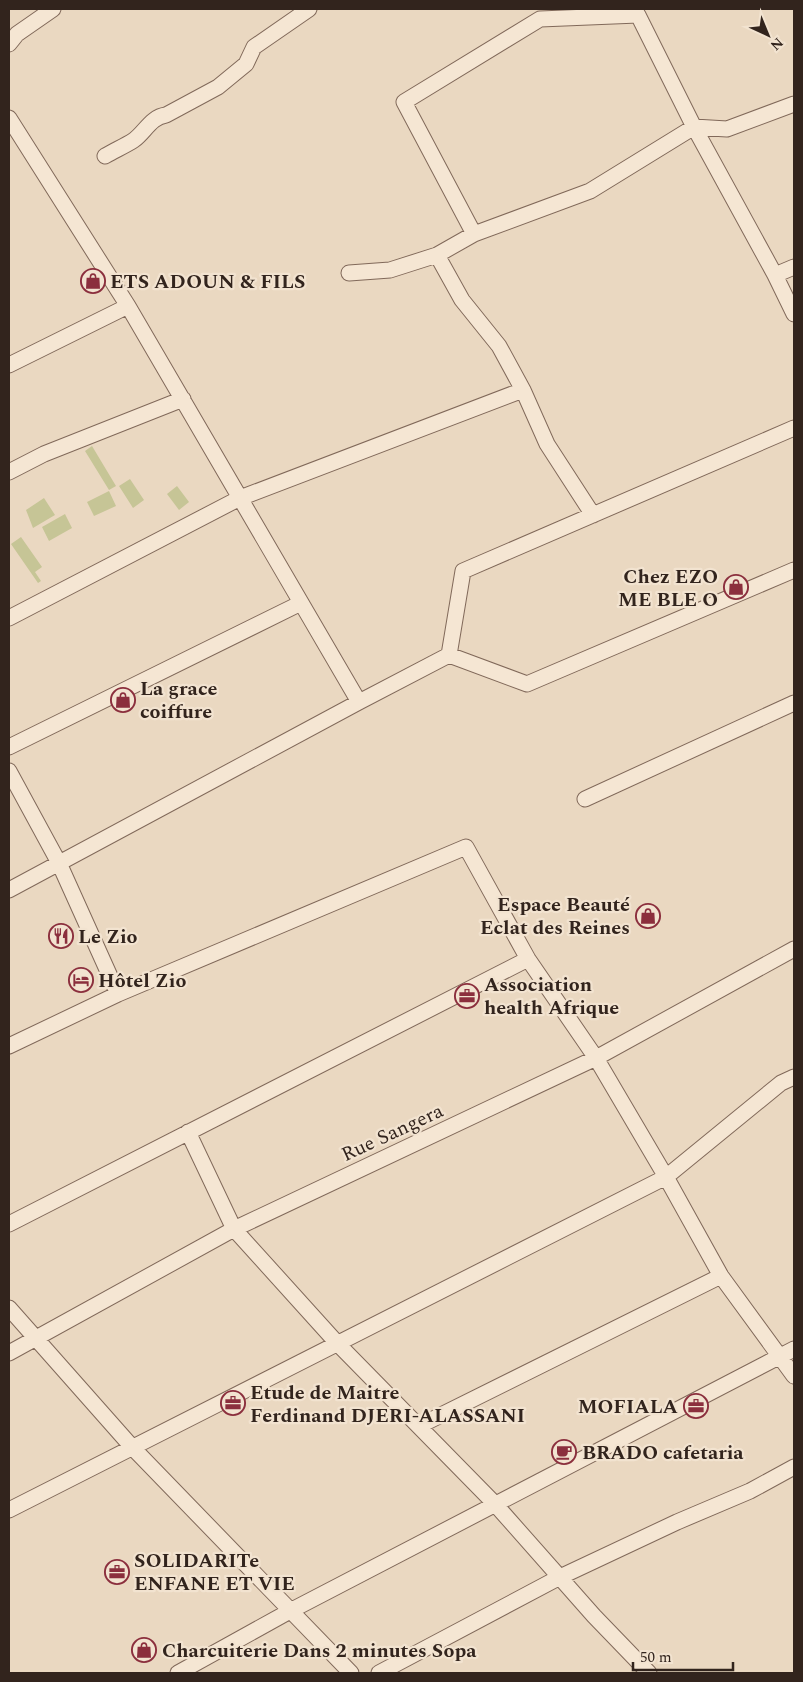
<svg xmlns="http://www.w3.org/2000/svg" width="803" height="1682" viewBox="0 0 803 1682" font-family="Spectral,serif">
  <style>
    .green { fill: #c6c596 }
    .lines { fill: none; stroke-linecap: round; stroke-linejoin: round }
    .street-casing { stroke: #81695a; stroke-width: 17 }
    .street { stroke: #f5e6d3; stroke-width: 15 }
    .labels { text-anchor: middle; stroke-width: 4.5; stroke-linejoin: round; paint-order: stroke }
    .poi-label { font-size: 20px; font-weight: bold; fill: #32241d; stroke: #f2e3d0; text-anchor: start }
    .street-label { font-size: 20px; fill: #32241d; stroke: #f2e3d0 }
  </style>
  <rect width="100%" height="100%" fill="#ead8c1"/>
  <!-- green -->
  <path class="green" d="M92 446 116 486 109 490 85 451Z
    M130 479 144 500 133 508 119 486Z
    M177 486 189 502 179 510 167 494Z
    M109 491 116 506 94 516 87 502Z
    M44 498 55 515 33 528 26 510Z
    M65 514 72 528 49 541 42 527Z
    M21 537 42 567 35 572 41 581 38 583 11 544Z"/>
  <g class="lines">
    <defs>
      <path id="street" d="M9 44 17 34 53 9
        M9 118 128 306 359 702
        M105 156C115 150 125 146 134 140 145 132 151 117 166 115L218 87 246 64 254 47 309 9
        M474 234 404 102 540 19 638 15 694 127 775 275 794 314
        M437 255 462 300 499 346 523 390 547 444 593 515
        M349 273 390 270 437 255 474 234 590 191 694 127 727 129 794 104
        M775 275 794 267
        M9 365 128 306
        M9 472 44 454 183 399
        M9 618 240 498 523 390
        M449 655 463 571 794 428
        M9 747 301 603
        M9 771 59 863 118 994
        M585 799 794 703
        M9 890 359 702 449 655 527 684 794 570
        M9 1046 118 994 466 847 528 959 596 1058 666 1177 721 1276 794 1376
        M188 1132 234 1229 337 1343 495 1504 594 1616 649 1673
        M9 1224 528 959
        M9 1308 132 1447 351 1673
        M9 1353 234 1229 596 1058 794 949
        M419 1426 721 1276
        M9 1510 666 1177 781 1083 794 1077
        M178 1673 290 1611 794 1349
        M379 1673 560 1577 677 1522 750 1491 794 1467"/>
    </defs>
    <!-- street casing -->
    <use href="#street" class="street-casing"/>
    <!-- street -->
    <use href="#street" class="street"/>
  </g>
  <!-- icons -->
  <defs>
    <symbol id="shop-ring" viewBox="-11 -11 22 22"><circle r="9.5" fill="#f2e3d0" stroke="#8b2f3d" stroke-width="1.5"/><path d="M-5-2.5h2.3a2.7 3.5 0 0 1 5.4 0H5L5.5 6h-11ZM-1.5-2.5h3a1.5 2.3 0 0 0-3 0Z" fill="#8b2f3d"/></symbol>
    <symbol id="restaurant-ring" viewBox="-11 -11 22 22"><circle r="9.5" fill="#f2e3d0" stroke="#8b2f3d" stroke-width="1.5"/><path d="M-5-6h1v4h1v-4h1v4h1v-4h1v5L-1.5 .5V6h-2V.5L-5-1ZM5-6V6H3V1.5H1.5Q1.5-4 5-6Z" fill="#8b2f3d"/></symbol>
    <symbol id="hotel-ring" viewBox="-11 -11 22 22"><circle r="9.5" fill="#f2e3d0" stroke="#8b2f3d" stroke-width="1.5"/><path d="M-6-4.5h1.5V1H6V5H4.5V3h-9V5H-6ZM-4 0a1.8 1.8 0 1 1 3.6 0ZM.5 0V-2.5h3Q6-2.5 6 0Z" fill="#8b2f3d"/></symbol>
    <symbol id="office-ring" viewBox="-11 -11 22 22"><circle r="9.5" fill="#f2e3d0" stroke="#8b2f3d" stroke-width="1.5"/><path d="M-6-3h4V-5.5h4V-3h4V5H-6ZM-1-4.5V-3h2v-1.5ZM-6 0V1H6V0Z" fill="#8b2f3d"/></symbol>
    <symbol id="cafe-ring" viewBox="-11 -11 22 22"><circle r="9.5" fill="#f2e3d0" stroke="#8b2f3d" stroke-width="1.5"/><path d="M-5.5-4.5H6V0H3Q3 3.5 0 3.5H-2.5Q-5.5 3.5-5.5 0ZM3-3.2v2h1.7v-2ZM-6 4.5H4V6H-6Z" fill="#8b2f3d"/></symbol>
  </defs>
  <g fill-rule="evenodd">
    <use href="#shop-ring" x="79" y="267" width="28" height="28"/>
    <use href="#shop-ring" x="722" y="573" width="28" height="28"/>
    <use href="#shop-ring" x="109" y="686" width="28" height="28"/>
    <use href="#shop-ring" x="634" y="902" width="28" height="28"/>
    <use href="#restaurant-ring" x="47" y="922" width="28" height="28"/>
    <use href="#hotel-ring" x="67" y="966" width="28" height="28"/>
    <use href="#office-ring" x="453" y="982" width="28" height="28"/>
    <use href="#office-ring" x="219" y="1389" width="28" height="28"/>
    <use href="#office-ring" x="682" y="1392" width="28" height="28"/>
    <use href="#cafe-ring" x="550" y="1438" width="28" height="28"/>
    <use href="#office-ring" x="103" y="1558" width="28" height="28"/>
    <use href="#shop-ring" x="130" y="1636" width="28" height="28"/>
  </g>
  <g class="labels">
    <!-- poi labels -->
    <g class="poi-label">
      <text x="110" y="288">ETS ADOUN &amp; FILS</text>
      <text x="718" y="583" text-anchor="end">Chez EZO<tspan x="718" dy="23">ME BLE O</tspan></text>
      <text x="140" y="695">La grace<tspan x="140" dy="23">coiffure</tspan></text>
      <text x="630" y="911" text-anchor="end">Espace Beauté<tspan x="630" dy="23">Eclat des Reines</tspan></text>
      <text x="78" y="943">Le Zio</text>
      <text x="98" y="987">Hôtel Zio</text>
      <text x="484" y="991">Association<tspan x="484" dy="23">health Afrique</tspan></text>
      <text x="250" y="1399">Etude de Maitre<tspan x="250" dy="23">Ferdinand DJERI-ALASSANI</tspan></text>
      <text x="678" y="1413" text-anchor="end">MOFIALA</text>
      <text x="582" y="1459">BRADO cafetaria</text>
      <text x="134" y="1567">SOLIDARITe<tspan x="134" dy="23">ENFANE ET VIE</tspan></text>
      <text x="162" y="1657">Charcuiterie Dans 2 minutes Sopa</text>
    </g>
    <!-- street labels -->
    <g class="street-label">
      <text transform="translate(392 1132) rotate(-25)" y="7">Rue Sangera</text>
    </g>
  </g>
  <!-- border -->
  <rect width="803" height="1682" fill="none" stroke="#32241d" stroke-width="20"/>
  <!-- north arrow -->
  <g transform="translate(768 35) rotate(136)" stroke="#f2e3d0" stroke-width="4" paint-order="stroke">
  <path d="M0-4L9 19L0 12L-9 19Z" fill="#32241d"/>
  <text y="-8" font-size="14" font-weight="bold" text-anchor="middle" fill="#32241d">N</text>
  </g>
  <!-- scale -->
  <path d="M633 1662v8h100v-8" fill="none" stroke="#32241d" stroke-width="2.5"/>
  <text x="640" y="1662" font-size="15" fill="#32241d" stroke="#f2e3d0" stroke-width="4" paint-order="stroke">50 m</text>
</svg>
